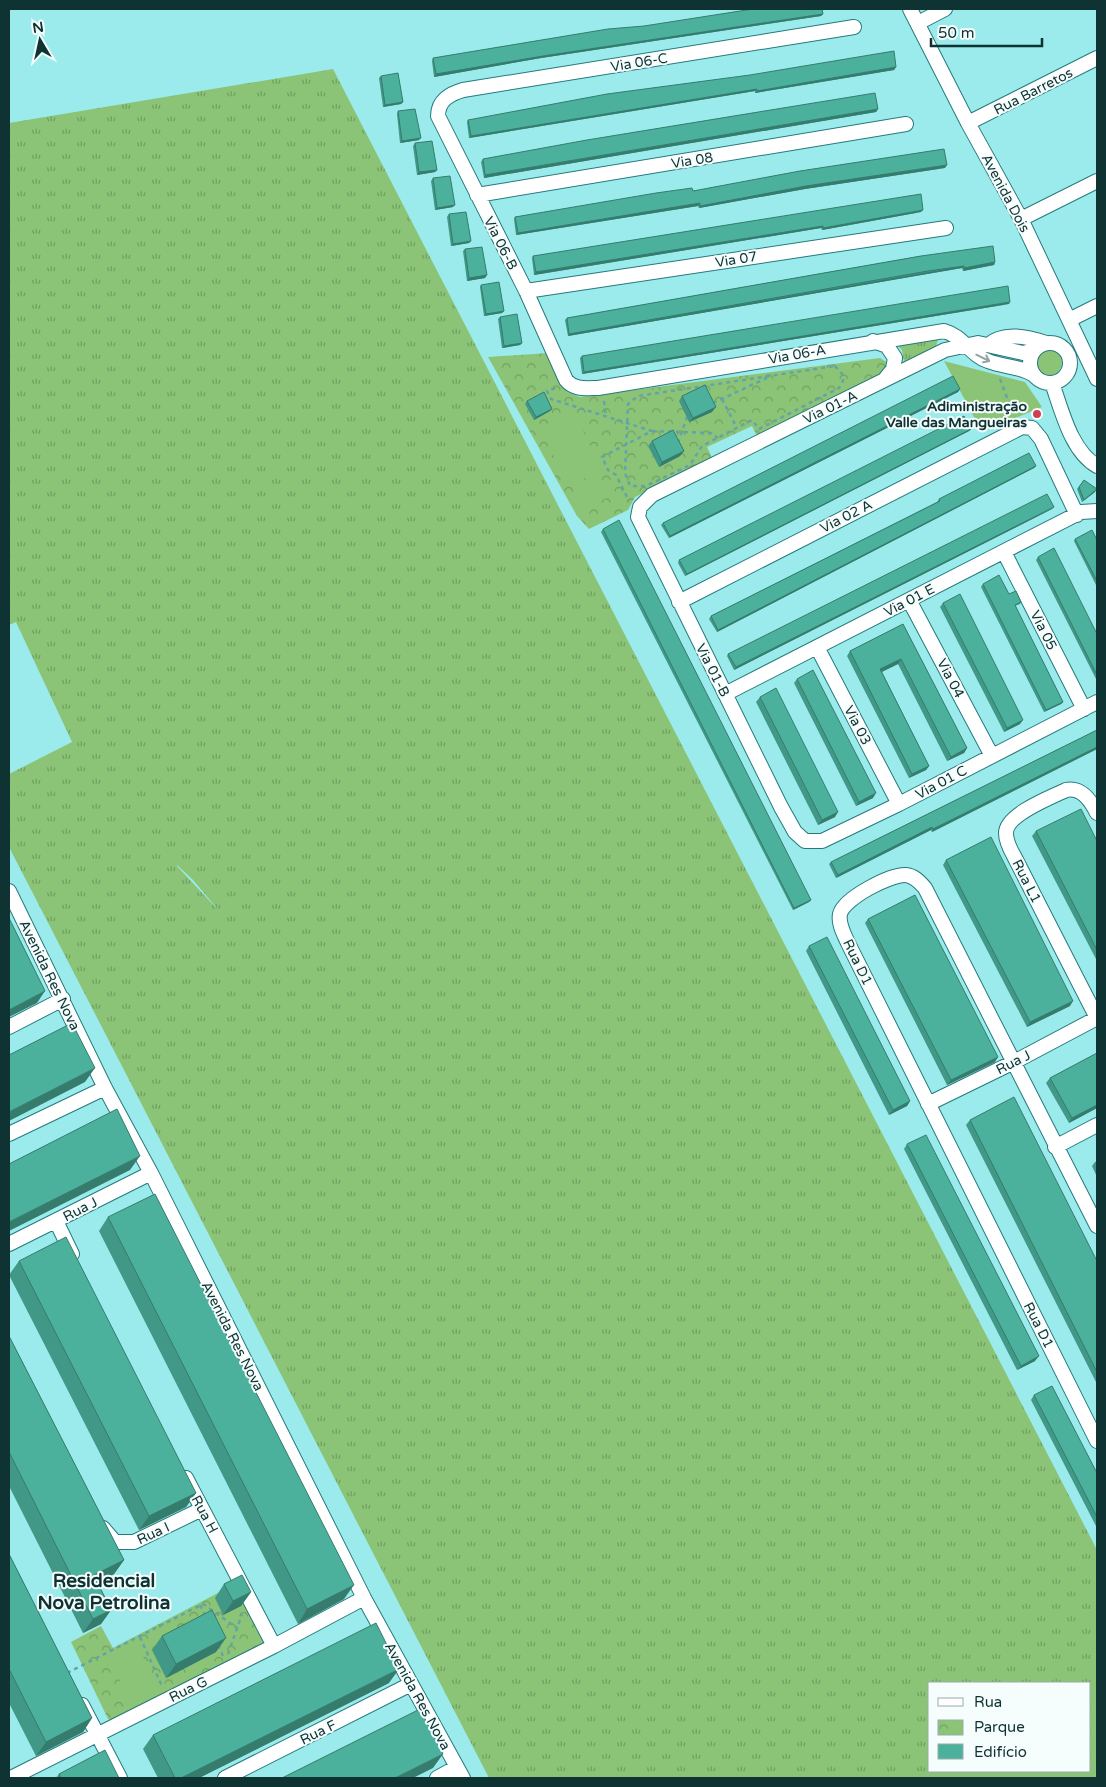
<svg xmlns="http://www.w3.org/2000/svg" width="1106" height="1787" viewBox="0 0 1106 1787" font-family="'Varela Round',sans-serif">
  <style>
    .grass { fill: url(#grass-tufts); fill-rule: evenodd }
    .park { fill: url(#park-crowns) }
    .garden { fill: #8bc476 }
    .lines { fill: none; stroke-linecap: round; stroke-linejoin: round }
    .street-casing { stroke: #257a7c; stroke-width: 16 }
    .path { stroke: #65a4a5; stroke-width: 2.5; stroke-dasharray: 4 4; stroke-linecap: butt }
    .street { stroke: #fff; stroke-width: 14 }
    .wall { fill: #419886 }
    .shaded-wall { fill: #357c6d }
    .building { fill: #4cb19c; stroke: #357c6d }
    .oneway { stroke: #93a3a3 }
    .poi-dot { fill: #cf3f51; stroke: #f6fdfd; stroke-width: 2 }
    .labels { text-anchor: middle; stroke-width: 4; stroke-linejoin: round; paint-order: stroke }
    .street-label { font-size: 14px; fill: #0f3233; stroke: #f6fdfd }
    .poi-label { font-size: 14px; font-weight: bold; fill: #0f3233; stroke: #f6fdfd; text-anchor: end }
    .district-label { font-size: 19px; font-weight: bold; fill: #0f3233; stroke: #f6fdfd }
  </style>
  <defs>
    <pattern id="grass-tufts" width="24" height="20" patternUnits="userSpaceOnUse" patternTransform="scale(1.25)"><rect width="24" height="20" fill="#8bc476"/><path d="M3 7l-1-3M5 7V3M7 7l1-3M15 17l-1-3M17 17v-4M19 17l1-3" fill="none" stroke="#70a061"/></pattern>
    <pattern id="park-crowns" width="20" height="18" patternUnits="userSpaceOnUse" patternTransform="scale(1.25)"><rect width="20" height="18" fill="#8bc476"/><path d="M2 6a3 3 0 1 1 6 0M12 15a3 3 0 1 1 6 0" fill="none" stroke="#70a061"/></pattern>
  </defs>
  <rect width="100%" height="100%" fill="#9bebed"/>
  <!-- grass -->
  <path class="grass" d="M333 69 1097 1550V1778H489L9 847V774L72 742 16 622 9 625V123ZM177 865 193 880 220 912 177 866ZM1090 1683V1771H930V1683Z
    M938 339 936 346 904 362 902 350 894 342Z"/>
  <!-- park -->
  <path class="park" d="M549 353 567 392 580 397 880 358 888 363V368L882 375 758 438 752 426 707 447 713 460 635 497 628 510 589 529 577 516 488 357Z
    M235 1584 264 1639V1645L114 1722 108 1719 71 1642 101 1626 113 1648Z"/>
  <!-- garden -->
  <path class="garden" d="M1034 362a14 14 0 1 1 28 0a14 14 0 1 1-28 0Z
    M944 361 1025 382 1042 407 982 432Z
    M575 414 602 470 569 486 541 431Z
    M607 478 616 494 581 510 573 494Z
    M136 1642 162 1695 133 1709 108 1655Z"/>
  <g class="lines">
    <defs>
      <path id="street" d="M910 9 968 123 1021 219 1097 379
        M918 23 945 9
        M854 27 463 90C450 94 438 100 438 116L526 291 566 380C574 390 586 388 598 388L944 331C963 336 970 355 988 361 1003 367 1020 366 1034 375
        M968 123 1097 58
        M477 195 906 124
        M1021 219 1097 181
        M526 291 946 228
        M1069 320 1097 306
        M873 341 887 346 895 358 893 369 885 379
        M1030 363a20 20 0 1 1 40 0a20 20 0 1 1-40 0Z
        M988 345C1004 331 1028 337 1046 343
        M1035 350 1023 353 978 343 945 350 652 495 640 507 638 517 781 807 795 832 805 841H822L899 804 1097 702
        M1052 383C1062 411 1071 451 1097 466
        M1004 552 1084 709
        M909 600 992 756
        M679 602 1022 427 1032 428 1041 439 1077 515
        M817 647 899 804
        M725 694 1081 512 1097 511
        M1097 813C1091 801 1082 787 1066 790 1052 797 1006 814 1006 833 1006 841 1010 849 1014 856L1097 1018
        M9 891 105 1088 151 1173 364 1598 463 1778
        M9 1027 63 999
        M928 1104 1014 1062 1097 1018
        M9 1134 105 1088
        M1055 1147 1097 1125
        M56 1221 72 1254
        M1097 1226 925 888C919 881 914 876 906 875 891 874 844 898 840 914 838 924 844 934 848 943L1097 1441
        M9 1244 151 1173
        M186 1478 274 1646
        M103 1528 115 1542H134L202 1509
        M82 1705 120 1778
        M11 1778 274 1646 364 1598
        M225 1778 411 1684
        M437 1778 457 1767"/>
    </defs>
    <!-- street casing -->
    <use href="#street" class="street-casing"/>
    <!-- path -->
    <path class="path" d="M835 366 843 375V381L839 388 759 429 752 420 702 446 690 465 646 486H630L625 473 628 404 638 396Z
      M1000 379 1014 416
      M555 388 547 391 551 399 652 431 602 457 608 470 616 475 629 501
      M722 399 737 428
      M604 401 606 416
      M713 403 769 377
      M652 431 711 433 718 438
      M678 443 687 417
      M200 1605 206 1617
      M140 1637 161 1684 164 1685
      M218 1645 223 1656
      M228 1654 242 1614
      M67 1673 203 1604 237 1628"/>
    <!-- street -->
    <use href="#street" class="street"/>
  </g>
  <!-- wall -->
  <path class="wall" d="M823 14 821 16 541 58 434 77 432 61 433 58Z
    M896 67 894 70 755 93V91L469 138 467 122 468 120Z
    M381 76 403 102 401 104 383 107 379 78Z
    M878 109 876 112 484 178 481 162 483 159Z
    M398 111 419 140 400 143 397 114Z
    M415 143 437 170 435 172 417 175 413 146Z
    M945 168 805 189 699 208 698 206 516 235 514 219 515 217 693 191Z
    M433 178 453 207 435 210 431 181Z
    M921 212 822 230 821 228 534 275 532 258 533 256Z
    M449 214 471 241 469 243 451 246 447 217Z
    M465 249 487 275 485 278 467 281 463 251Z
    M921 256 995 262 994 265 963 271 962 268 927 274 568 336 565 320 567 318Z
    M481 285 504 311 502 313 484 316 480 287Z
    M1009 304 582 374 580 358 582 356Z
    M500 317 522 343 520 345 502 348 498 319Z
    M960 389 958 392 669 538 661 525 663 523Z
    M682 396 712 412 689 422 679 401Z
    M527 401 550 411 534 420 525 404Z
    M971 429 969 431 685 576 678 563 679 560Z
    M652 441 684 451 680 456 659 467 648 446Z
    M1036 466 1034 468 717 632 709 619 711 616 937 502 939 499Z
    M1084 480 1095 492 1082 502 1077 489Z
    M1052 509 734 670 727 656 728 654Z
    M603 529 811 900 809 902 793 910 601 532Z
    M1075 539 1097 540V587L1074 541Z
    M1038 557 1097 634V681L1036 560Z
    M983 584 1009 594 1021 602 1020 604 1015 606 1063 702 1061 704 1044 712 981 587Z
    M943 603 1020 724 1004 732 940 607Z
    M903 624 967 748 964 753 947 761 898 664 882 672 929 766 926 770 909 778 847 656 850 651Z
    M797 679 873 798 856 806 794 683Z
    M760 697 835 817 818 825 756 702Z
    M1097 730V749L932 832 931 830 836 878 829 864 831 862Z
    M1036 831 1097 841V961L1032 836Z
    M946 860 1070 1006 1027 1027 943 865Z
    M868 919 995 1062 947 1085 865 923Z
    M809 946 910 1101 907 1106 889 1115 806 951Z
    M1097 1053V1108L1069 1123 1046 1083 1050 1078Z
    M970 1120 1097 1261V1384L966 1125Z
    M907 1144 1035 1361 1017 1370 904 1149Z
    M1097 1161V1177L1092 1166 1095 1162Z
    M108 1217 344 1599 298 1624 99 1231Z
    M19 1261 196 1493 186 1507 139 1530 9 1275Z
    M9 1336 124 1560 114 1574 97 1583 111 1610 101 1624 83 1633 9 1486Z
    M1034 1395 1097 1473V1528L1031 1400Z
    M9 1554 92 1718 83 1732 36 1756 9 1703Z
    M224 1584 251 1592 241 1606 223 1615 215 1598Z
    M162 1636 216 1652 166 1678 152 1650Z
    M389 1683 199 1778H158L143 1749 153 1735Z
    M59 1774 119 1778H56Z"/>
  <!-- shaded-wall -->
  <path class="shaded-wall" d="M823 14 821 16 541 58 434 77 436 74 543 56Z
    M896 67 894 70 755 93 757 91Z
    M757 89 755 91 469 138 471 136Z
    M403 102 401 104 383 107 385 105Z
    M878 109 876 112 484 178 485 175Z
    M421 138 419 140 400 143 402 141Z
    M947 165 945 168 805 189 699 208 700 206 806 186Z
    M437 170 435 172 417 175 419 172Z
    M700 203 698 206 516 235 518 233Z
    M455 205 453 207 435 210 437 208Z
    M923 210 921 212 822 230 823 228Z
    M823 226 821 228 534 275 536 272Z
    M471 241 469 243 451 246 453 244Z
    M995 262 994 265 963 271 964 268Z
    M964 266 962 268 568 336 569 334Z
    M487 275 485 278 467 281 469 278Z
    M1010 302 1009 304 582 374 584 372Z
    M504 311 502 313 484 316 486 314Z
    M522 343 520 345 502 348 504 346Z
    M960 389 958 392 669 538 670 536Z
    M716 407 712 412 689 422 693 418Z
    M552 409 550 411 534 420 536 417Z
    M971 429 969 431 685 576 687 574Z
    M684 451 680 456 659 467 662 462Z
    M1036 466 1034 468 717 632 718 630Z
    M1097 489 1095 492 1082 502 1084 500Z
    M1054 507 1052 509 734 670 736 667Z
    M901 659 898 664 877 674 880 669Z
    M1063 702 1061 704 1044 712 1046 710Z
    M1023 720 1020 724 1004 732 1007 728Z
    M1097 747V749L932 832 933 829Z
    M967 748 964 753 947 761 951 757Z
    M929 766 926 770 909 778 912 774Z
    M876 793 873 798 856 806 859 802Z
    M838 812 835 817 818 825 822 820Z
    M932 827 931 830 836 878 838 875Z
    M811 900 809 902 793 910 794 908Z
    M45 991 37 1003 9 1017V1010Z
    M1073 1001 1070 1006 1027 1027 1030 1022Z
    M998 1057 995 1062 947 1085 951 1080Z
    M95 1068 85 1082 9 1121V1112Z
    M910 1101 907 1106 889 1115 893 1110Z
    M1097 1105V1108L1069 1123 1072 1118Z
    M140 1156 130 1170 9 1231V1222Z
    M1039 1356 1035 1361 1017 1370 1021 1366Z
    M196 1493 186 1507 139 1530 149 1516Z
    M124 1560 114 1574 84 1589 94 1575Z
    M354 1585 344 1599 298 1624 307 1609Z
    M251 1592 241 1606 223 1615 233 1601Z
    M111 1610 101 1624 83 1633 93 1619Z
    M226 1638 216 1652 166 1678 176 1664Z
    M399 1669 389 1683 199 1778H181Z
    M92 1718 83 1732 36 1756 46 1742Z
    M443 1754 433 1768 413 1778H395Z"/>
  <!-- building -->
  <path class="building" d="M753 9H822L823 14 543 56 436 74 433 58 608 29 644 26Z
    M894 51 896 67 757 91V89L471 136 468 120 607 94 750 75Z
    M398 73 403 102 385 105 381 76Z
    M875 93 878 109 485 175 483 159 587 140Z
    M415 109 421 138 402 141 398 111Z
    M432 141 437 170 419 172 415 143Z
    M944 149 947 165 806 186 700 206V203L518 233 515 217 656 193 692 188 693 191 800 171Z
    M450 176 455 205 437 208 433 178Z
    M921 194 923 210 823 228V226L536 272 533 256Z
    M466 212 471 241 453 244 449 214Z
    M993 246 995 262 964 268V266L928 271 569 334 567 318 921 256Z
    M482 247 487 275 469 278 465 249Z
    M499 282 504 311 486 314 481 285Z
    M1008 286 1010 302 584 372 582 356Z
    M517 314 522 343 504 346 500 317Z
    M953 376 960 389 670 536 663 523Z
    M705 385 716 407 693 418 682 396Z
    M544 392 552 409 536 417 527 401Z
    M964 416 971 429 687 574 679 560Z
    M673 430 684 451 662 462 652 441Z
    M1029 453 1036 466 718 630 711 616 940 501 939 499Z
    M1084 480 1097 489 1084 500 1079 487Z
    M1047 494 1054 507 736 667 728 654Z
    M619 520 811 900 794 908 603 529Z
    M1092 530 1097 540V581L1075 539Z
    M1054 548 1097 634V675L1038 557Z
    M999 575 1009 594 1016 591 1021 602 1015 605 1063 702 1046 710 983 584Z
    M960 594 1023 720 1007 728 943 603Z
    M903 624 967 748 951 757 901 659 880 669 929 766 912 774 850 651Z
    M813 670 876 793 859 802 797 679Z
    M776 688 838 812 822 820 760 697Z
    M1097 730V747L933 829 932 827 838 875 831 862Z
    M1081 809 1097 841V950L1036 831Z
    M991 837 1073 1001 1030 1022 946 860Z
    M915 895 998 1057 951 1080 868 919Z
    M9 918 45 991 9 1010Z
    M827 937 910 1101 893 1110 809 946Z
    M72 1023 95 1068 9 1112V1055Z
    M1097 1053V1105L1072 1118 1050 1078Z
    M1014 1097 1097 1261V1372L970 1120Z
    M117 1109 140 1156 9 1222V1164Z
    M926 1135 1039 1356 1021 1366 907 1144Z
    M155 1194 354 1585 307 1609 108 1217Z
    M66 1237 196 1493 149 1516 19 1261Z
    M9 1336 124 1560 94 1575 111 1610 93 1619 9 1452Z
    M1052 1386 1097 1473V1517L1034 1395Z
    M9 1554 92 1718 46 1742 9 1669Z
    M242 1575 251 1592 233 1601 224 1584Z
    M212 1610 226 1638 176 1664 162 1636Z
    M376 1623 399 1669 181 1778H175L153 1735Z
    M420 1709 443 1754 395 1778H282Z
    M105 1750 119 1778H61L59 1774Z"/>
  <!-- one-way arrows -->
  <defs><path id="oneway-shaft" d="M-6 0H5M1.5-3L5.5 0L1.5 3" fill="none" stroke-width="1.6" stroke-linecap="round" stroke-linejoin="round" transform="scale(1.25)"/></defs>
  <use class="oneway" href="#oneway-shaft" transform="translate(983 358) rotate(26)"/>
  <!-- markers -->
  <circle class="poi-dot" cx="1037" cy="414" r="5"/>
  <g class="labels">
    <!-- street labels -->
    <g class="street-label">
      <text transform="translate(639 62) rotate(-9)" y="5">Via 06-C</text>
      <text transform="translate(1033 91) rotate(-27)" y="5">Rua Barretos</text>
      <text transform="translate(692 160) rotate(-9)" y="5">Via 08</text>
      <text transform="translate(1006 193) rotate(62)" y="5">Avenida Dois</text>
      <text transform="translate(501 243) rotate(63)" y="5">Via 06-B</text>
      <text transform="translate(736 259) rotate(-9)" y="5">Via 07</text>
      <text transform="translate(797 354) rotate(-10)" y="5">Via 06-A</text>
      <text transform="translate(830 407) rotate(-26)" y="5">Via 01-A</text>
      <text transform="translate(846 516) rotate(-27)" y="5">Via 02 A</text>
      <text transform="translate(909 600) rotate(-27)" y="5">Via 01 E</text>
      <text transform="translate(1044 630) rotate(63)" y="5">Via 05</text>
      <text transform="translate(713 670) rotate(63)" y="5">Via 01-B</text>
      <text transform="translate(951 678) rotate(62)" y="5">Via 04</text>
      <text transform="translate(858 725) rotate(62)" y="5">Via 03</text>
      <text transform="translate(941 782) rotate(-28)" y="5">Via 01 C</text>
      <text transform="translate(1027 881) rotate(63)" y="5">Rua L1</text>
      <text transform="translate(858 962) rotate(64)" y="5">Rua D1</text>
      <text transform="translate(50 975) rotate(64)" y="5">Avenida Res Nova</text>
      <text transform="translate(1013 1062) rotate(-27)" y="5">Rua J</text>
      <text transform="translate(80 1209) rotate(-27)" y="5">Rua J</text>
      <text transform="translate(1039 1325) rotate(63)" y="5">Rua D1</text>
      <text transform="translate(233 1336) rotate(63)" y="5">Avenida Res Nova</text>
      <text transform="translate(205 1514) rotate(62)" y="5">Rua H</text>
      <text transform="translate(153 1533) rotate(-25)" y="5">Rua I</text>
      <text transform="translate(188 1689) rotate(-26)" y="5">Rua G</text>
      <text transform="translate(418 1696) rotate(61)" y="5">Avenida Res Nova</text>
      <text transform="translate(318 1732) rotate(-26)" y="5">Rua F</text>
    </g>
    <!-- poi labels -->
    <g class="poi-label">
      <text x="1027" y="411">Adiministração<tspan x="1027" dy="16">Valle das Mangueiras</tspan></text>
    </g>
    <!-- district labels -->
    <g class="district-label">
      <text x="104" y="1587">Residencial<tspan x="104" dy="22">Nova Petrolina</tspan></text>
    </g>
  </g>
  <!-- border -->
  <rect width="1106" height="1787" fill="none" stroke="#0f3233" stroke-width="20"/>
  <!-- legend -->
  <rect x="928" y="1682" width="162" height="90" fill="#f6fdfd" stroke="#9aacac"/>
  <rect x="938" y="1698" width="25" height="8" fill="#ffffff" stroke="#9aacac"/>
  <text x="974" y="1707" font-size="15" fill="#0f3233">Rua</text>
  <rect x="938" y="1720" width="25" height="15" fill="url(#park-crowns)" stroke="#9aacac"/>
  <text x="974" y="1732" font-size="15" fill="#0f3233">Parque</text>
  <rect x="938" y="1744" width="25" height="15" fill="#4cb19c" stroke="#9aacac"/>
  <text x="974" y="1757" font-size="15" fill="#0f3233">Edifício</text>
  <!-- north arrow -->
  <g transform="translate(40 40) rotate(351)" stroke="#f6fdfd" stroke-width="4" paint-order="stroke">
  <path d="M0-4L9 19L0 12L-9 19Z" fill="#0f3233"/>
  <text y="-8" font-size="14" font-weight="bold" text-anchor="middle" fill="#0f3233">N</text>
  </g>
  <!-- scale -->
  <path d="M931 38v8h111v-8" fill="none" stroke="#0f3233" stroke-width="2.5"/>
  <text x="938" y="38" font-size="15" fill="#0f3233" stroke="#f6fdfd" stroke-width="4" paint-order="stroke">50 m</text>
</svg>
